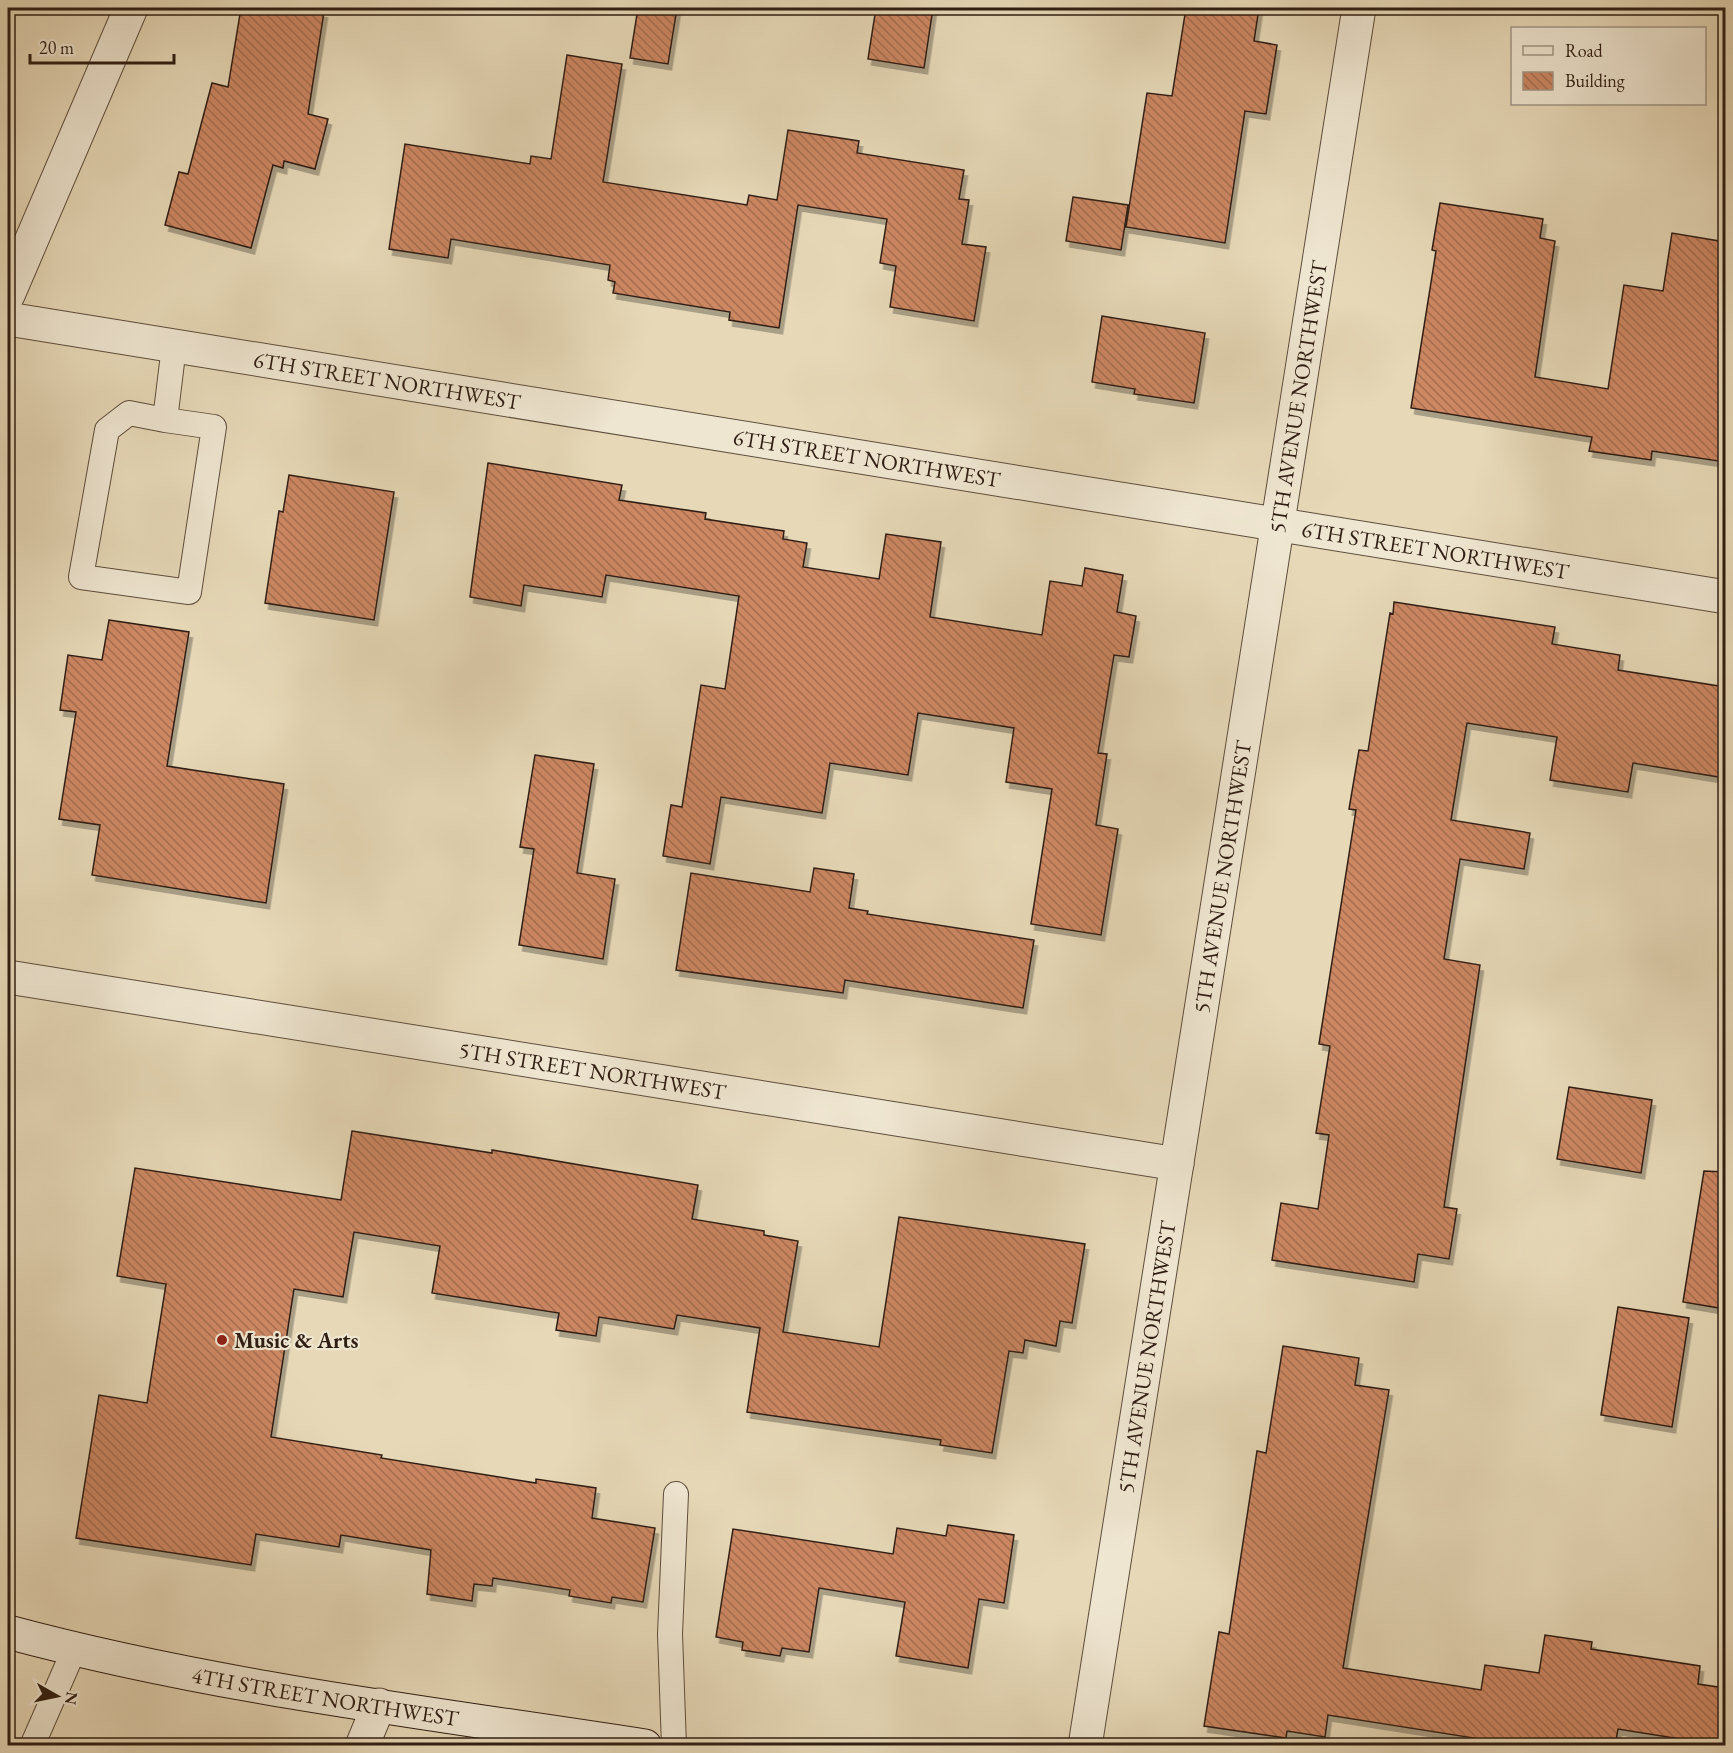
<svg xmlns="http://www.w3.org/2000/svg" width="1733" height="1753" viewBox="0 0 1733 1753" font-family="'EB Garamond',serif">
  <style>
    .building { fill: url(#building-back-hatch); stroke: #2f1e13; stroke-width: 1.5; filter: url(#shadow) }
    .lines { fill: none; stroke-linecap: round; stroke-linejoin: round }
    .service-casing { stroke: #5d4d3c; stroke-width: 26 }
    .minor-casing { stroke: #5d4d3c; stroke-width: 35 }
    .tertiary-casing { stroke: #5d4d3c; stroke-width: 35 }
    .secondary-casing { stroke: #2f1e13; stroke-width: 35 }
    .service { stroke: #efe6d1; stroke-width: 24 }
    .minor { stroke: #efe6d1; stroke-width: 33 }
    .tertiary { stroke: #efe6d1; stroke-width: 33 }
    .secondary { stroke: #efe6d1; stroke-width: 33 }
    .poi-dot { fill: #8f2418; stroke: #efe6d1; stroke-width: 2 }
    .labels { text-anchor: middle; stroke-width: 4.5; stroke-linejoin: round; paint-order: stroke }
    .street-label { font-size: 22px; fill: #2f1e13; stroke: #efe6d1 }
    .poi-label { font-size: 22px; font-weight: bold; fill: #2f1e13; stroke: #efe6d1; text-anchor: start }
  </style>
  <defs>
    <pattern id="building-back-hatch" width="6" height="6" patternUnits="userSpaceOnUse" patternTransform="scale(1.5)"><rect width="6" height="6" fill="#cc8763"/><path d="M-1 5l2 2M0 0l6 6M5-1l2 2" fill="none" stroke="#a66e50"/></pattern>
    <filter id="shadow"><feDropShadow dx="3.5" dy="6" stdDeviation="0" flood-color="#0004"/></filter>
  </defs>
  <rect width="100%" height="100%" fill="#e7d9b8"/>
  <filter id="stains"><feTurbulence type="fractalNoise" baseFrequency=".00333" numOctaves="4"/><feColorMatrix values="0 0 0 0 .2 0 0 0 0 .09 0 0 0 0 .02 0 0 0 .5 -.17"/></filter>
  <radialGradient id="worn" r=".72"><stop offset=".6" stop-color="#630" stop-opacity="0"/><stop offset="1" stop-color="#630" stop-opacity=".3"/></radialGradient>
  <!-- building -->
  <path class="building" d="M241 8H293L324 12 308 114 328 119 315 169 284 161 283 168 273 165 251 248 165 225 179 172 188 174 212 83 228 87Z
    M638 8H677L668 64 630 58Z
    M876 8H933L924 68 868 59Z
    M1186 8H1259L1254 41 1277 45 1266 114 1245 111 1225 243 1126 227 1147 93 1172 96Z
    M567 55 622 64 603 182 747 205 749 195 777 200 788 130 859 141 857 153 964 170 959 199 969 200 962 244 986 247 974 321 890 307 896 266 880 263 887 219 798 205 779 328 729 320 730 312 613 293 615 282 608 280 610 265 451 239 448 258 389 249 405 144 530 164 531 156 551 159Z
    M1073 197 1128 205 1121 250 1066 241Z
    M1440 203 1543 219 1540 238 1555 241 1535 377 1608 389 1624 285 1663 291 1672 233 1725 242V462L1652 451 1651 460 1589 451 1592 437 1411 408 1436 251 1432 250Z
    M1102 316 1205 333 1194 403 1134 394 1135 389 1092 382Z
    M488 463 622 485 619 500 706 513 705 519 784 531 783 539 807 543 803 567 879 579 886 534 941 542 930 617 1042 635 1050 581 1082 586 1085 568 1123 575 1117 612 1136 616 1129 657 1114 655 1098 753 1107 754 1096 825 1118 829 1101 935 1031 924 1052 789 1006 782 1014 728 918 713 908 775 830 763 822 813 721 797 710 864 663 856 671 805 682 807 701 685 725 689 739 596 606 575 602 597 524 585 521 606 470 597Z
    M289 475 394 492 374 620 265 603 279 511 283 512Z
    M1394 602 1555 627 1552 644 1620 655 1618 670 1725 687V778L1633 763 1628 792 1550 780 1557 737 1467 723 1451 820 1530 833 1524 869 1460 859 1444 959 1480 965 1444 1207 1457 1209 1449 1259 1418 1254 1414 1282 1272 1260 1281 1203 1318 1209 1329 1135 1316 1133 1330 1046 1319 1044 1356 810 1349 809 1359 750 1368 751 1390 613 1393 614Z
    M109 620 189 632 167 766 284 784 266 903 92 875 100 825 59 819 76 712 60 710 68 655 102 660Z
    M535 755 594 764 577 873 615 879 603 959 519 945 534 849 520 847Z
    M814 868 854 874 849 908 868 911 867 914 1034 940 1023 1008 845 980 843 993 676 970 691 873 810 892Z
    M1569 1087 1652 1100 1641 1173 1557 1159Z
    M352 1131 492 1153V1150L698 1185 692 1219 764 1231V1235L798 1241 783 1332 879 1347 899 1217 1085 1244 1072 1323 1060 1321 1056 1346 1025 1340 1023 1353 1009 1351 992 1453 940 1445 941 1440 747 1412 760 1328 677 1315 674 1329 599 1317 596 1336 556 1330 559 1313 432 1293 440 1246 354 1232 343 1297 294 1289 271 1437 382 1455 381 1458 536 1483V1479L596 1488 592 1518 655 1528 643 1602 612 1597 611 1603 569 1596 570 1590 493 1578 492 1586 474 1584 472 1601 427 1594 431 1550 341 1535 339 1547 256 1534 251 1565 76 1538 99 1395 147 1403 166 1284 117 1276 135 1168 341 1200Z
    M1704 1171 1725 1172V1309L1683 1302Z
    M1618 1307 1689 1318 1672 1427 1601 1415Z
    M1283 1346 1359 1358 1355 1385 1389 1390 1343 1668 1481 1690 1485 1665 1539 1673 1545 1635 1592 1642 1591 1649 1700 1666 1698 1684 1725 1688V1746L1618 1729 1615 1746H1472L1474 1738 1328 1715 1325 1737 1287 1731 1286 1738 1204 1726 1219 1632 1229 1634 1257 1451 1266 1453Z
    M948 1525 1014 1535 1004 1603 979 1599 968 1668 896 1656 905 1602 819 1588 809 1652 782 1648 780 1656 742 1650 743 1642 716 1637 733 1529 893 1554 897 1528 946 1536Z"/>
  <g class="lines">
    <defs>
      <path id="service" d="M165 420 129 413 107 430 81 577 189 592 214 427 165 420 174 346
        M32 1746 74 1650
        M674 1746 670 1634 676 1494"/>
      <g id="minor">
        <path id="s1" d="M8 319 1726 597"/>
        <path id="s2" d="M8 977 1177 1164"/>
        <path d="M362 1746 379 1705"/>
        <path id="s3" d="M1085 1746 1359 8"/>
      </g>
      <path id="tertiary" d="M8 295 131 8"/>
      <g id="secondary">
        <path id="s4" d="M8 1632C216 1688 432 1713 645 1746"/>
      </g>
    </defs>
    <!-- service casing -->
    <use href="#service" class="service-casing"/>
    <!-- minor casing -->
    <use href="#minor" class="minor-casing"/>
    <!-- tertiary casing -->
    <use href="#tertiary" class="tertiary-casing"/>
    <!-- secondary casing -->
    <use href="#secondary" class="secondary-casing"/>
    <!-- service -->
    <use href="#service" class="service"/>
    <!-- minor -->
    <use href="#minor" class="minor"/>
    <!-- tertiary -->
    <use href="#tertiary" class="tertiary"/>
    <!-- secondary -->
    <use href="#secondary" class="secondary"/>
  </g>
  <!-- markers -->
  <circle class="poi-dot" cx="222" cy="1340" r="6"/>
  <g class="labels">
    <!-- street labels -->
    <g class="street-label">
      <text dy="8" stroke="none"><textPath href="#s1" startOffset="384">6TH STREET NORTHWEST</textPath></text>
      <text dy="8" stroke="none"><textPath href="#s3" startOffset="1366">5TH AVENUE NORTHWEST</textPath></text>
      <text dy="8" stroke="none"><textPath href="#s1" startOffset="870">6TH STREET NORTHWEST</textPath></text>
      <text dy="8" stroke="none"><textPath href="#s1" startOffset="1446">6TH STREET NORTHWEST</textPath></text>
      <text dy="8" stroke="none"><textPath href="#s3" startOffset="880">5TH AVENUE NORTHWEST</textPath></text>
      <text dy="8" stroke="none"><textPath href="#s2" startOffset="592">5TH STREET NORTHWEST</textPath></text>
      <text dy="8" stroke="none"><textPath href="#s3" startOffset="394">5TH AVENUE NORTHWEST</textPath></text>
      <text dy="8" stroke="none"><textPath href="#s4" startOffset="324">4TH STREET NORTHWEST</textPath></text>
    </g>
    <!-- poi labels -->
    <g class="poi-label">
      <text x="234" y="1348">Music &amp; Arts</text>
    </g>
  </g>
  <!-- margin -->
  <rect width="1733" height="1753" fill="none" stroke="#e7d9b8" stroke-width="30"/>
  <rect x="9" y="9" width="1715" height="1735" fill="none" stroke="#2f1e13" stroke-width="3"/>
  <rect x="15" y="15" width="1703" height="1723" fill="none" stroke="#2f1e13" stroke-width="1.5"/>
  <!-- legend -->
  <rect x="1511" y="27" width="195" height="78" fill="#efe6d1" stroke="#a29685" stroke-width="1.5"/>
  <rect x="1523" y="46" width="30" height="9" fill="#efe6d1" stroke="#a29685" stroke-width="1.5"/>
  <text x="1565" y="57" font-size="18" fill="#2f1e13">Road</text>
  <rect x="1523" y="72" width="30" height="18" fill="url(#building-back-hatch)" stroke="#a29685" stroke-width="1.5"/>
  <text x="1565" y="87" font-size="18" fill="#2f1e13">Building</text>
  <!-- north arrow -->
  <g transform="translate(57 1696) rotate(99)" stroke="#efe6d1" stroke-width="4.5" paint-order="stroke">
  <path d="M0-4.5L10 22L0 15L-10 22Z" fill="#2f1e13"/>
  <text y="-9" font-size="16" font-weight="bold" text-anchor="middle" fill="#2f1e13">N</text>
  </g>
  <!-- scale -->
  <path d="M30 54v9h144v-9" fill="none" stroke="#2f1e13" stroke-width="3"/>
  <text x="39" y="54" font-size="18" fill="#2f1e13" stroke="#efe6d1" stroke-width="4.5" paint-order="stroke">20 m</text>
  <rect width="100%" height="100%" filter="url(#stains)"/>
  <rect width="100%" height="100%" fill="url(#worn)"/>
</svg>
